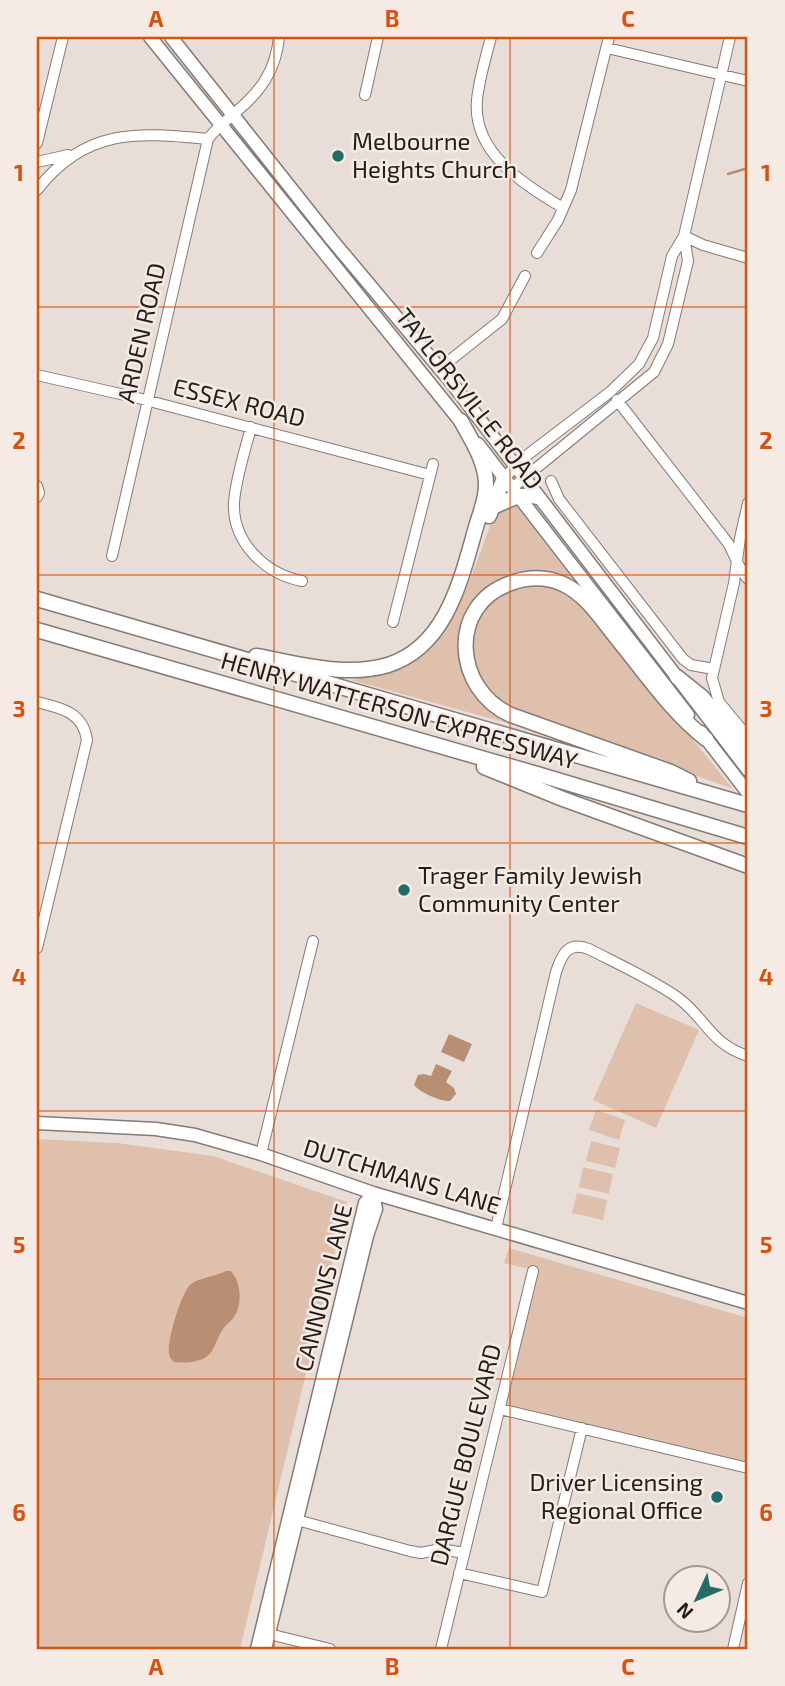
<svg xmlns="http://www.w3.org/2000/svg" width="785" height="1686" viewBox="0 0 785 1686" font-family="'Exo 2',sans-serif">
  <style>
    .green { fill: #dec0ad }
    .water { fill: #b98f74 }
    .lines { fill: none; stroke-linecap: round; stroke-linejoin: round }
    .stream { stroke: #b98f74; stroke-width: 2.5 }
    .minor-casing { stroke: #847b75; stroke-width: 12 }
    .major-casing { stroke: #847b75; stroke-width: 15 }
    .highway-casing { stroke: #847b75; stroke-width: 17 }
    .minor { stroke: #fff; stroke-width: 10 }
    .major { stroke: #fff; stroke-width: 12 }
    .highway { stroke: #fff; stroke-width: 14 }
    .grid { fill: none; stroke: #d4530e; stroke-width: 2; stroke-opacity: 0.55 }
    .poi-dot { fill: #236d68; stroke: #f6ebe4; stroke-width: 2.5 }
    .labels { text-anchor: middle; stroke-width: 5; stroke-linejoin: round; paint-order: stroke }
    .poi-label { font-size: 24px; fill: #221f1c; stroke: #f6ebe4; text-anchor: start }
    .street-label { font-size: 24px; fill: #221f1c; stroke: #f6ebe4 }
    .neatline { fill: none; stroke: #d4530e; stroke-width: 2.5 }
    .grid-label { font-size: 23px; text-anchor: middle; font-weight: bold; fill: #d4530e }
  </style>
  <rect width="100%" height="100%" fill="#e8ded7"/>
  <!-- green -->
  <path class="green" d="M513 502 580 588 543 575 474 607 470 685 554 736 351 680C364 677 379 677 393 671 456 648 471 572 494 516L499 509Z
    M534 584 560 588 583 604 733 789 508 708 480 683 470 645 478 617 490 602 509 589Z
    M636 1003 699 1030 656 1128 593 1100Z
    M596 1110 625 1120 619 1140 589 1130Z
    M37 1139 117 1143 213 1156 347 1202 240 1649H37Z
    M591 1141 620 1148 615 1168 586 1161Z
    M583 1167 613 1174 609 1194 579 1187Z
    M577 1193 607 1200 603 1220 572 1213Z
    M509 1248 748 1318V1468L511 1408 505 1402 534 1270 504 1263Z"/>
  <!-- water -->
  <path class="water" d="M449 1034 472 1044 464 1062 441 1052Z
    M436 1064 452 1071 446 1082 454 1088 456 1094 450 1101C439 1101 421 1093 414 1085L418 1075 424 1074 431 1076Z
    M226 1271H231C241 1283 243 1303 234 1317 231 1322 226 1324 223 1329 216 1338 216 1350 206 1357 197 1363 184 1363 174 1362 170 1358 170 1358 169 1353 167 1340 181 1294 190 1285 199 1277 215 1277 226 1271Z"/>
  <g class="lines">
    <!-- stream -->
    <path class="stream" d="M728 174 748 168"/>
    <defs>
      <path id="minor" d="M491 37C486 57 479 79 477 100 472 153 524 184 563 208
        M607 48 748 81
        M365 95 378 37
        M37 143 63 37
        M37 162 68 155
        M37 190C85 128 137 132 208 139
        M684 236 703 245 748 258
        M537 253 558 220 571 190 609 37
        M439 369 502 319 525 276
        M37 375 138 398 430 475
        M617 400 728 543C735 555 739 570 748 579
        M251 427C245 451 236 477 234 502 232 542 265 574 302 581
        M504 478 526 456 610 392 639 364 653 338 672 256 684 236 730 37
        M551 481 559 499 683 659 691 665 714 669
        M37 486 39 493 37 497
        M512 488 654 372 668 344 688 261 684 236
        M748 503 740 538 734 583 712 678 719 702 748 737
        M112 556 208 139C216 128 226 121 236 112 261 91 276 70 279 37
        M393 622 433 464
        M37 702C61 708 83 712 87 740L37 948
        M261 1154 313 941
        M496 1228 556 972C562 954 568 941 589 949 616 963 653 980 677 997 706 1018 710 1044 748 1056
        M500 1409 748 1468
        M297 1520 410 1551 421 1553 441 1549 464 1553
        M459 1573 542 1592 582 1428
        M269 1634 330 1649
        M441 1649 533 1271
        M733 1649 748 1583"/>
      <path id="major" d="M150 37 465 427
        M171 37 332 240 451 382 748 770
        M478 444 688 715
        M701 732 748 793
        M37 1123 156 1129 195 1135 261 1154 373 1193 748 1303
        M257 1649 365 1203 373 1193
        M265 1649 367 1236 376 1209 373 1193"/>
      <path id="highway" d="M493 507C509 500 519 493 537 497
        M489 516 504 478
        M37 599 748 805
        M37 630 537 774 748 837
        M256 656C298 663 345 678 388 665 447 646 461 579 476 527 480 513 486 500 486 485 486 462 472 441 461 421
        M677 677 702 697 748 753
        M484 767 563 799 748 866
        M689 781 671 772 511 715C454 690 447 605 511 583 528 577 545 576 563 584 585 594 600 617 615 636 644 671 670 711 706 739"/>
    </defs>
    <!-- minor casing -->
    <use href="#minor" class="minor-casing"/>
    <!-- major casing -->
    <use href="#major" class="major-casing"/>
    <!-- highway casing -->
    <use href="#highway" class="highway-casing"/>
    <!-- minor -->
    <use href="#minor" class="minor"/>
    <!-- major -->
    <use href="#major" class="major"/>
    <!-- highway -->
    <use href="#highway" class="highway"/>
  </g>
  <!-- grid -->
  <path class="grid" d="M274 37V1649M510 37V1649M37 307H748M37 575H748M37 843H748M37 1111H748M37 1379H748"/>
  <!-- markers -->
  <g class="poi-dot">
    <circle cx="338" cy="156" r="7"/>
    <circle cx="404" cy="890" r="7"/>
    <circle cx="717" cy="1497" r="7"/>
  </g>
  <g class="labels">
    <!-- poi labels -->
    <g class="poi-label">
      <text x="352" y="150">Melbourne<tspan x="352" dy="28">Heights Church</tspan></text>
      <text x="418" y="884">Trager Family Jewish<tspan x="418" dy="28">Community Center</tspan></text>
      <text x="703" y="1491" text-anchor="end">Driver Licensing<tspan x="703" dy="28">Regional Office</tspan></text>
    </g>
    <!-- street labels -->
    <g class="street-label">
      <text transform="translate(142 333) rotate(-77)" y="8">ARDEN ROAD</text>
      <text transform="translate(469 399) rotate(52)" y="8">TAYLORSVILLE ROAD</text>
      <text transform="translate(239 403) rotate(14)" y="8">ESSEX ROAD</text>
      <text transform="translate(399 711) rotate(16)" y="8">HENRY WATTERSON EXPRESSWAY</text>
      <text transform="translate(402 1177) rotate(17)" y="8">DUTCHMANS LANE</text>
      <text transform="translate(324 1288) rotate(-76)" y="8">CANNONS LANE</text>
      <text transform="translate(466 1455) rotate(-76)" y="8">DARGUE BOULEVARD</text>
    </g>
  </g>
  <!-- border -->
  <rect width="785" height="1686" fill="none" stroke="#f6ebe4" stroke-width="77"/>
  <!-- north arrow -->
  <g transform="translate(697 1599) rotate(226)"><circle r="33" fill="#f6ebe4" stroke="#a19994" stroke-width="2"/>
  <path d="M0-5L12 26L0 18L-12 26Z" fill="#236d68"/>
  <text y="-10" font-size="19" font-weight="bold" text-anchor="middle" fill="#221f1c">N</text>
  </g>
  <rect x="38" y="38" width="708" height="1610" class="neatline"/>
  <g class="grid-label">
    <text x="156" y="27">A</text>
    <text x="392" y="27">B</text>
    <text x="628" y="27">C</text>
    <text x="19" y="181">1</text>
    <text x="766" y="181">1</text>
    <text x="19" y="449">2</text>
    <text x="766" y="449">2</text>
    <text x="19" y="717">3</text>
    <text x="766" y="717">3</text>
    <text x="19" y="985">4</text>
    <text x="766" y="985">4</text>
    <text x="19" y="1253">5</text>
    <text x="766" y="1253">5</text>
    <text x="19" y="1521">6</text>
    <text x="766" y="1521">6</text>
    <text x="156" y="1675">A</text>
    <text x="392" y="1675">B</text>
    <text x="628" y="1675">C</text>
  </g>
</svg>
